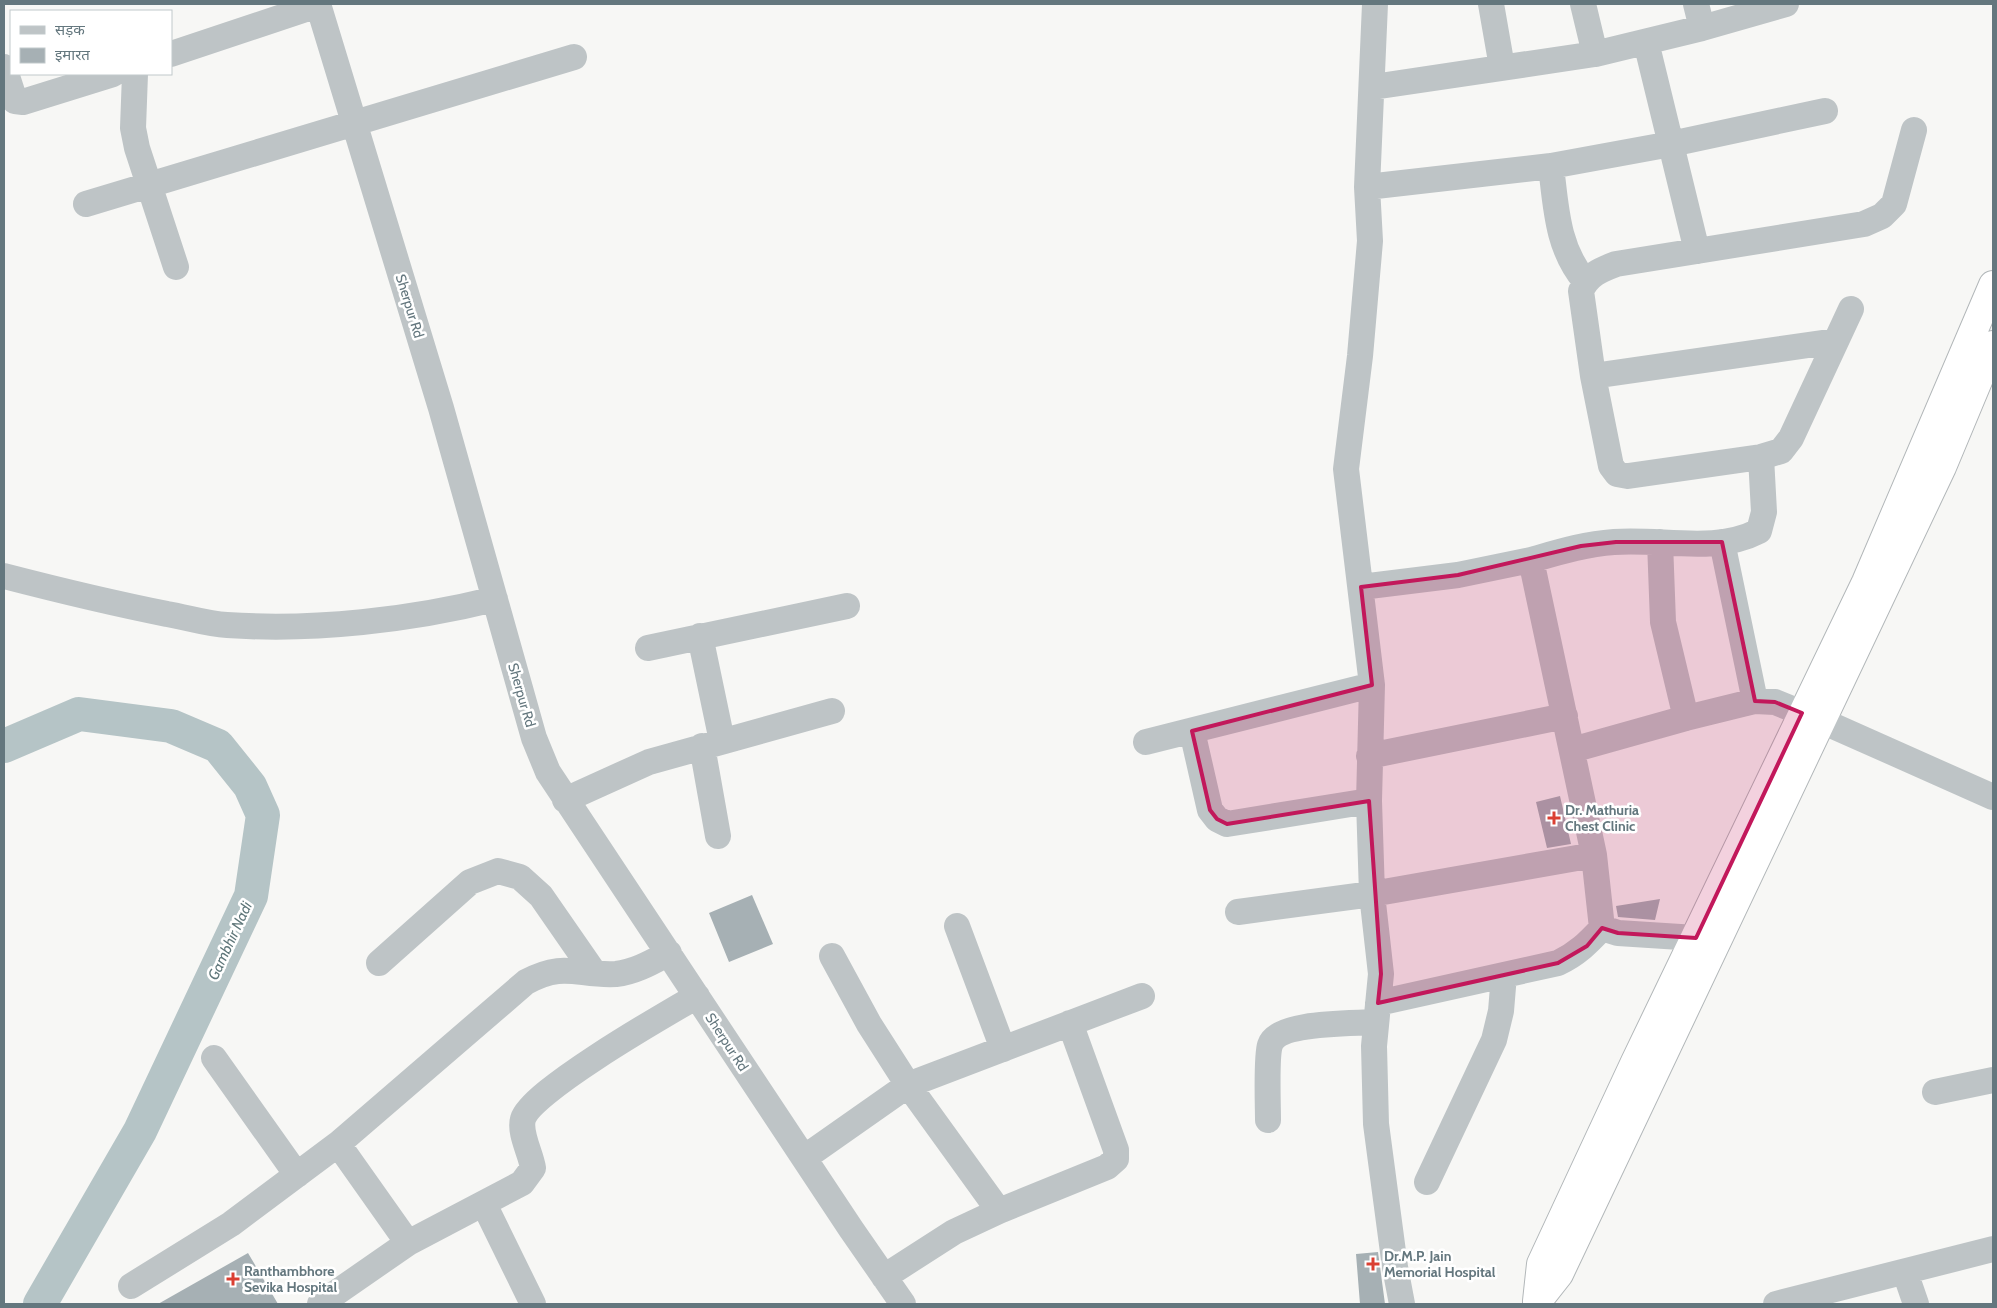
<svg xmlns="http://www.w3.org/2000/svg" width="1997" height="1308" viewBox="0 0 1997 1308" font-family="Cabin,'Noto Sans Devanagari',sans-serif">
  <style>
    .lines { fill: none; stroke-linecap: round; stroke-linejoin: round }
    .river { stroke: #b5c4c6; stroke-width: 34 }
    .building { fill: #a6b0b4 }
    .highway-casing { stroke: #b2b7b9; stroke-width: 30 }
    .minor { stroke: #bec4c6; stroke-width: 26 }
    .highway { stroke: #fff; stroke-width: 28 }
    .marked { fill: #c2185b; fill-opacity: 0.2; stroke: #c2185b; stroke-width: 4; stroke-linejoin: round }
    .poi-dot { fill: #da3f32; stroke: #fff; stroke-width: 2 }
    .labels { text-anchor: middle; stroke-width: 5; stroke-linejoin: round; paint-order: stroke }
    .street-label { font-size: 14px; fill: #64777e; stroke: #fff }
    .poi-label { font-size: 14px; font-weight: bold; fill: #64777e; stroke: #fff; text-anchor: start }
    .water-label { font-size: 15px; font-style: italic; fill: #5e7679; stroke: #fff }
  </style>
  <rect width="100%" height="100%" fill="#f7f7f5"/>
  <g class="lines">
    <!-- river -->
    <path class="river" d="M4 746 79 714 171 726 218 746 250 786 263 815 251 896 140 1131 40 1304"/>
  </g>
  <!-- building -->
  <path class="building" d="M1560 796 1571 844 1547 848 1536 802Z
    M752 895 773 944 729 962 709 913Z
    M1660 899 1655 920 1618 917 1616 906Z
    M1378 1252 1385 1304H1360L1356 1254Z
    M248 1253 278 1304H158Z"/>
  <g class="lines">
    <defs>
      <path id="highway" d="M1537 1301 1541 1264 1635 1062 1866 582 1993 285
        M1537 1302 1559 1274 1942 467 1993 345"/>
    </defs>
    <!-- highway casing -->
    <use href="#highway" class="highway-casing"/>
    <!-- minor -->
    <path class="minor" d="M318 4 441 408 534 738 548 772 851 1229 903 1304
      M1375 4 1367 187 1370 241 1360 356 1346 469 1372 685 1369 801 1372 894 1381 974 1374 1046 1376 1124 1395 1267 1402 1304
      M1491 4 1502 67
      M1583 4 1595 54
      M1696 4 1702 28
      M1646 42 1697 251
      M171 54 318 5
      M4 67 15 101 23 102 113 74
      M135 74 133 128 137 148 176 267
      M1373 87 1595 54 1702 28 1786 4
      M1551 166C1556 207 1557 248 1585 281
      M1367 187 1551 166 1671 144 1825 111
      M86 204 574 57
      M1851 309 1791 438 1781 451 1761 457 1628 476 1617 474 1611 466 1593 376 1581 291C1588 275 1600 270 1616 264L1864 224 1882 216 1894 204 1914 130
      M1593 376 1836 341
      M1660 542 1663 622 1686 718
      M1722 542 1755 701
      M1531 560C1559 552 1585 544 1614 542 1661 538 1715 554 1759 531L1764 512 1761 457
      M4 576C58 590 112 603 167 614 186 617 207 624 227 625 314 631 411 620 495 599
      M1361 587 1458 575 1531 560 1594 855
      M700 636 722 741
      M648 648 847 606
      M1822 721 1993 797
      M1192 731 1210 810 1217 819 1227 824 1369 801
      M1146 742 1372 685
      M702 746 718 836
      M1572 750 1686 718 1755 701 1775 702 1802 713
      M1369 756 1565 716
      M565 800 649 762 832 711
      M1238 912 1372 894 1594 855 1602 928 1618 933 1696 938
      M957 926 1003 1049
      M832 956 869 1024 908 1085 999 1211
      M379 963 470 882 498 871 520 877 541 896 593 971
      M1378 1003 1558 963C1577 954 1588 943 1602 928
      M214 1058 297 1175
      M1935 1092 1993 1080
      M1268 1120C1268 1105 1266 1057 1270 1045 1278 1021 1353 1024 1376 1022
      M338 1144 408 1243
      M804 1158 908 1085 1142 996
      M1427 1182 1494 1040 1501 1011 1504 975
      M484 1204 533 1304
      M1905 1272 1916 1304
      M884 1277 954 1232 999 1211 1107 1167 1116 1159V1150L1070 1023
      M131 1286 231 1224 338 1144 526 982C565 961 577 976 616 974 635 972 652 962 669 953
      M320 1304 408 1243 522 1183 533 1168C531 1154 519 1133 523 1119 531 1091 666 1014 697 996
      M1776 1304 1993 1249"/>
    <!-- highway -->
    <use href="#highway" class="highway"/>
  </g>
  <!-- marked area -->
  <path class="marked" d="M1616 542H1722L1755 701 1775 702 1802 713 1696 938 1618 933 1602 928 1587 946 1558 963 1378 1003 1381 974 1369 801 1227 824 1217 819 1210 810 1192 731 1372 685 1361 587 1458 575 1581 546Z"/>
  <!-- markers -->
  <g class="poi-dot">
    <path d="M1551.5 810.5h5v5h5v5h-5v5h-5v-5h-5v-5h5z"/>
    <path d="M1370.5 1256.5h5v5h5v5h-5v5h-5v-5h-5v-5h5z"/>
    <path d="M230.5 1271.5h5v5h5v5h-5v5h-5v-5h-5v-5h5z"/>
  </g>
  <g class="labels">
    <!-- street labels -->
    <g class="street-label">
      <text transform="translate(410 306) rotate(73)" y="5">Sherpur Rd</text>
      <text transform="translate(522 695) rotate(74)" y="5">Sherpur Rd</text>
      <text transform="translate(727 1042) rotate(57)" y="5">Sherpur Rd</text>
    </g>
    <!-- poi labels -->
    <g class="poi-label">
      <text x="1565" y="815">Dr. Mathuria<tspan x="1565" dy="16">Chest Clinic</tspan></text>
      <text x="1384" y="1261">Dr.M.P. Jain<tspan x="1384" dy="16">Memorial Hospital</tspan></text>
      <text x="244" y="1276">Ranthambhore<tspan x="244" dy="16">Sevika Hospital</tspan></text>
    </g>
    <!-- water labels -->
    <g class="water-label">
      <text transform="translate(230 941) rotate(-65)" y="5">Gambhir Nadi</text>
    </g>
  </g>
  <!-- border -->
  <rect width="1997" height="1308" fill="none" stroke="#64777e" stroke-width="10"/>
  <!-- legend -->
  <rect x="10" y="10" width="162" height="65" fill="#ffffff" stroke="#c1c9cb"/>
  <rect x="20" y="26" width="25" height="8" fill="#bec4c6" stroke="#c1c9cb"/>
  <text x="55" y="35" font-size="15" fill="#64777e">सड़क</text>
  <rect x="20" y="48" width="25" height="15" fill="#a6b0b4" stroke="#c1c9cb"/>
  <text x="55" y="60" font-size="15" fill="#64777e">इमारत</text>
</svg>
